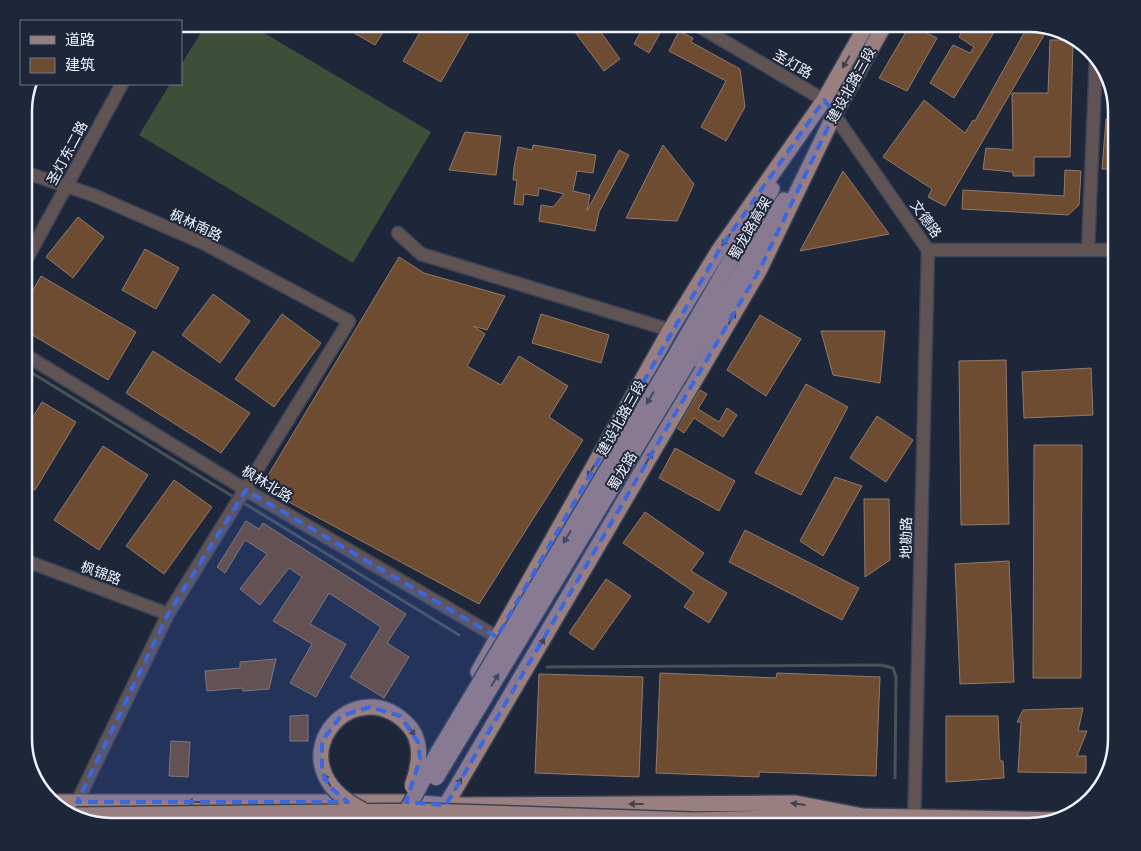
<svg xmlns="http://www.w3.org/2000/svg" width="1141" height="851" viewBox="0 0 1141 851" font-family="Barlow,'Noto Sans SC',sans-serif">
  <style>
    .garden { fill: #3e4f39 }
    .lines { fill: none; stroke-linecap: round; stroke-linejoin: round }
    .stream { stroke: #485357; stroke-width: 3 }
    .building { fill: #6e4c31; stroke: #917a69 }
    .minor-casing { stroke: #3b4355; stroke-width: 15 }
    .major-casing { stroke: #3b4355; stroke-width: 18 }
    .minor { stroke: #605354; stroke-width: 12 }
    .major { stroke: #9a7f80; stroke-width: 15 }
    .major-bridge-casing { stroke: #3b4355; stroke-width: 18; stroke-linecap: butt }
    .major-bridge { stroke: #9a7f80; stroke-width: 15 }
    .oneway { fill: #43414e }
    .marked { fill: #3c67de; fill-opacity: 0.2; stroke: #3c67de; stroke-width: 4; stroke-dasharray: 10 6; stroke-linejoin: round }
    .labels { text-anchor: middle; stroke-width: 4; stroke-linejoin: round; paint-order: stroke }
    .street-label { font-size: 14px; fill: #eff3fe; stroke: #1e2639 }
    .rim { fill: none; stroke: #eff3fe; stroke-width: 2.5 }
  </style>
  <rect width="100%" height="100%" fill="#1e2639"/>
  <!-- garden -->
  <path class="garden" d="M206 24H249L431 132 353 263 139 135 170 84H181V65Z"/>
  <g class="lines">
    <!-- stream -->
    <path class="stream" d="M24 368 237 499
      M242 502 459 635
      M547 667 881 665 893 668 896 677 895 778"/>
  </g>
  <!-- building -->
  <path class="building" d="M353 24H388L375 45 349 30Z
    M425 24H474L441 82 403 61Z
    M569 24H595L620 59 604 71Z
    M645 24H665L649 53 634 44Z
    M966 24H999L954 98 930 83 953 45 970 53 974 47 959 37Z
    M1029 24 1047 30 945 206 928 197 932 189 883 157 924 100 965 133 973 120 975 121Z
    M910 25 937 38 907 91 879 78Z
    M679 31 693 38 691 42 740 69 745 107 726 141 701 127 726 81 669 51Z
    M1050 40H1073L1070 157H1034V176H1013V172L983 169 986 148 1013 150 1012 93H1048Z
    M1106 119 1117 125 1115 169H1102Z
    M465 132 501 136 496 175 449 170Z
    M533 145 596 155 593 173 577 171 573 191 590 195 587 211 619 150 629 155 599 212 595 231 539 221 541 205 553 207 564 194 539 188 538 196 524 194 523 205 514 204 517 180H513L514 167 518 147 532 150Z
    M663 145 694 184 677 221 626 218Z
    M1065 170 1081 171 1079 205 1068 215 962 209 963 190 1064 196Z
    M843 171 889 234 800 251Z
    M78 217 104 237 73 278 46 257Z
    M145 249 179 268 156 309 122 290Z
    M399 257 424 273 505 296 487 330 473 326 485 334 467 366 501 385 519 356 568 386 549 417 583 440 479 604 261 487Z
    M41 276 136 332 108 380 24 330V306Z
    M213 294 250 321 220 363 182 335Z
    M282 314 321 343 274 407 235 379Z
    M541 314 609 335 601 363 532 343Z
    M760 315 801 339 766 396 727 370Z
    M821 331H885L880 383 833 375Z
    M153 351 250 413 221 453 126 393Z
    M1006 360 1009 524 961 525 959 361Z
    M1091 368 1093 415 1024 418 1022 372Z
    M806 384 848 407 801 495 755 473Z
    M700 390 707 394 698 409 719 422 727 408 737 415 723 437 694 418 684 433 677 428Z
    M42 402 76 422 35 490 24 484V432Z
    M877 416 913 440 886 482 850 458Z
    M1034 445H1082L1081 678H1033Z
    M103 446 148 475 99 550 54 520Z
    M675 448 735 481 719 511 659 478Z
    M835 477 862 486 823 556 800 541Z
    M174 480 212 507 164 574 126 546Z
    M864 499H889L890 560 865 577Z
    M645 512 704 553 691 571 727 593 709 623 684 607 694 592 623 543Z
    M246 521 259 529 263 523 406 614 387 643 409 657 384 698 350 677 381 627 329 593 310 624 346 644 316 697 290 683 312 644 273 621 302 577 289 568 260 605 240 589 267 554 245 540 225 573 217 567Z
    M745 530 859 588 842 620 729 562Z
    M1009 561 1014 682 960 684 955 564Z
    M606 579 631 596 593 650 569 633Z
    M276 659 269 689 243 691 242 688 207 691 205 671 240 668V662Z
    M660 673 776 678 777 673 880 677 876 776 759 772V777L656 773Z
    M539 674 643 677 639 777 535 773Z
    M1083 708 1078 731H1087L1077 756H1086V773L1018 772 1021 722H1017L1023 710Z
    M306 715H308V741H290V716Z
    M946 716H998L1000 761H1003L1004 778 946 782Z
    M171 741 190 742 188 777 169 776Z"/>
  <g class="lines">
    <defs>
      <path id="minor" d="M695 24 824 100 928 250H1117
        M24 172 93 195 205 244 349 321 168 614 77 802
        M398 233 421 254 670 330
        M1088 250 1096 58
        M24 264 122 84
        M24 354 246 490 497 637
        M24 560 168 614
        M914 827 928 250"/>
      <path id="major" d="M675 356 772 189
        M688 362 784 200
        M478 672 670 330 719 250 824 100 867 24
        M52 802H407L446 805 796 803 863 816
        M693 820 863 816 1062 820
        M438 823 446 805 760 269 835 113 885 24"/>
    </defs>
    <!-- minor casing -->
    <use href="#minor" class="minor-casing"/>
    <!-- major casing -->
    <use href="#major" class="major-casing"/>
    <!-- minor -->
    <use href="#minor" class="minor"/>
    <!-- major -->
    <use href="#major" class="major"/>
    <defs>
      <path id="major-bridge" d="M436 778 688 362
        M363 810C270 765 352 667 408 725 424 742 419 766 412 786
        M76 815 424 811 693 820
        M192 827 429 822 543 827
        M398 827 438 752 675 356"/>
    </defs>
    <!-- major-bridge casing -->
    <use href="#major-bridge" class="major-bridge-casing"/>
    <!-- major-bridge -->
    <use href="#major-bridge" class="major-bridge"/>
  </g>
  <!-- one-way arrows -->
  <defs><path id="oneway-solid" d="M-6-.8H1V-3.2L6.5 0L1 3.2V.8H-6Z" transform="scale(1.25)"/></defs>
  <g class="oneway">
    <use href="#oneway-solid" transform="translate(846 62) rotate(120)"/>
    <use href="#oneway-solid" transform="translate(726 240) rotate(125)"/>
    <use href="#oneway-solid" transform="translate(732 318) rotate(-60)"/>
    <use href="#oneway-solid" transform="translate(650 398) rotate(121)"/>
    <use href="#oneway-solid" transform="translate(649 458) rotate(-60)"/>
    <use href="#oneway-solid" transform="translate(591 471) rotate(119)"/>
    <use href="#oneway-solid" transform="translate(567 537) rotate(121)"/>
    <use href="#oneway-solid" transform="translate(541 644) rotate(-60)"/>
    <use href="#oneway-solid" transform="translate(495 680) rotate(-59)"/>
    <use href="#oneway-solid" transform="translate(411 730) rotate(56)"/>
    <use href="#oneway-solid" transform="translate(327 780) rotate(-119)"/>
    <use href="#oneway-solid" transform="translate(458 784) rotate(-60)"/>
    <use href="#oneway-solid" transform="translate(194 802) rotate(-180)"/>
    <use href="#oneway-solid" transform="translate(636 804) rotate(180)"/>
    <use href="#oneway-solid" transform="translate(798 804) rotate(-173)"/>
  </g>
  <!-- marked area -->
  <path class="marked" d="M824 100 835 113 760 269 446 805 406 802 420 759 418 742 400 716 370 707 341 716 322 741V772L330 787 348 802H77L168 614 246 490 497 637 719 250Z"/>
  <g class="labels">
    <!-- street labels -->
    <g class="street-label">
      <text transform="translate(793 64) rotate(30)" y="5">圣灯路</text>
      <text transform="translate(851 85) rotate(-61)" y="5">建设北路三段</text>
      <text transform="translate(67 153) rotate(-62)" y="5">圣灯东二路</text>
      <text transform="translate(926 219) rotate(55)" y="5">文德路</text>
      <text transform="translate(196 225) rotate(25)" y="5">枫林南路</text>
      <text transform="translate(750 228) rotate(-60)" y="5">蜀龙路高架</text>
      <text transform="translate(621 418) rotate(-61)" y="5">建设北路三段</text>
      <text transform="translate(622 471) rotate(-59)" y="5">蜀龙路</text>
      <text transform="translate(267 484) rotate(31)" y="5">枫林北路</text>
      <text transform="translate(906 538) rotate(-89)" y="5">地勘路</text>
      <text transform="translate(101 573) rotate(20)" y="5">枫锦路</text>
    </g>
  </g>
  <!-- crop -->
  <path d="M0 0H1141V851H0ZM111 32H1029A79 79 0 0 1 1108 111V739A79 79 0 0 1 1029 818H111A79 79 0 0 1 32 739V111A79 79 0 0 1 111 32Z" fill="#1e2639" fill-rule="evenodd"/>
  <path class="rim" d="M111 32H1029A79 79 0 0 1 1108 111V739A79 79 0 0 1 1029 818H111A79 79 0 0 1 32 739V111A79 79 0 0 1 111 32Z"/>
  <!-- legend -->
  <rect x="20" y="20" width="162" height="65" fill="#1e2639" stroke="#727888"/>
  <rect x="30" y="36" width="25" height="8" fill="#9a7f80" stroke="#727888"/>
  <text x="65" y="45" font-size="15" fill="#eff3fe">道路</text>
  <rect x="30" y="58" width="25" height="15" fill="#6e4c31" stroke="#727888"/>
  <text x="65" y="70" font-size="15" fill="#eff3fe">建筑</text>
</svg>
